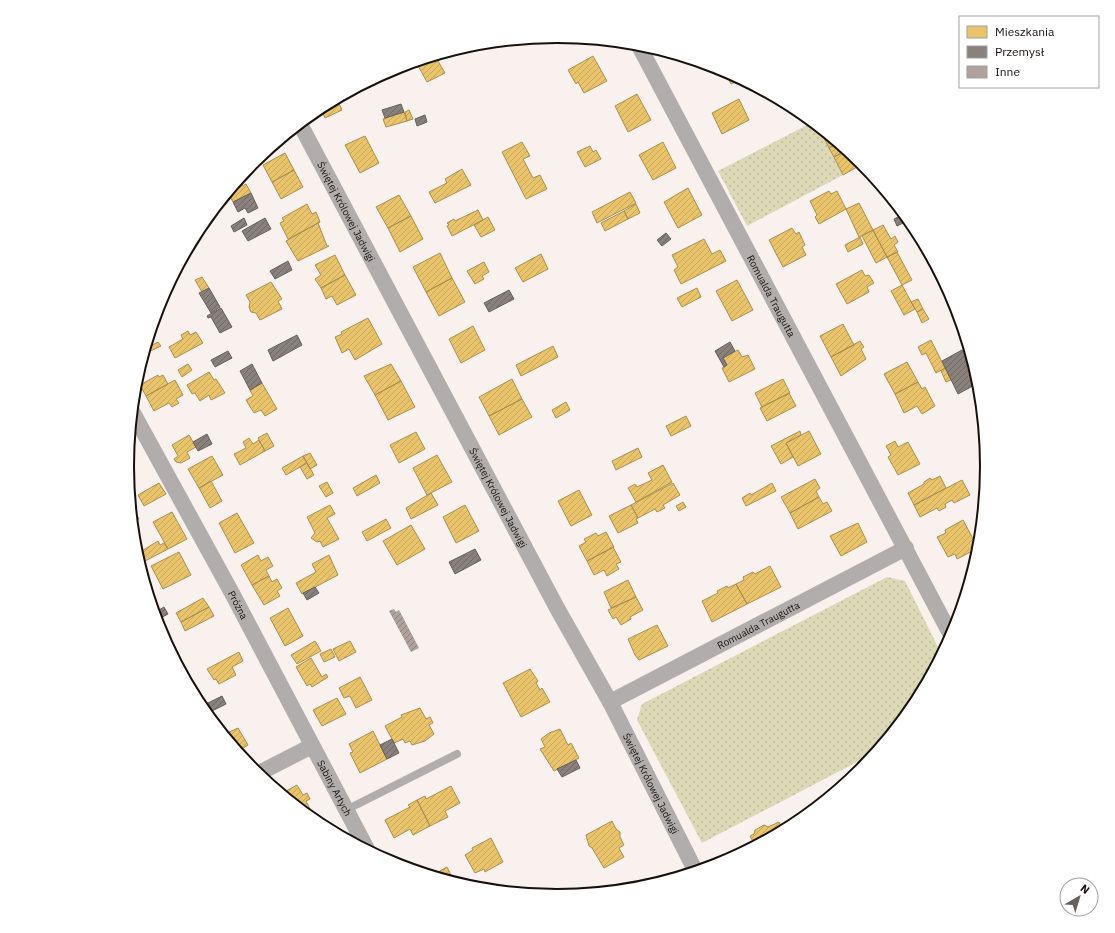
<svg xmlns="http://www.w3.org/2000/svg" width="1115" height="933" viewBox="0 0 1115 933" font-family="'IBM Plex Sans',sans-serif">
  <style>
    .grass { fill: url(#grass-dots) }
    .homes { fill: url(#homes-hatch); stroke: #aa8e4e }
    .industry { fill: url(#industry-hatch); stroke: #685f5a }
    .building { fill: url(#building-hatch) }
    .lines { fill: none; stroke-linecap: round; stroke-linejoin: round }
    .service { stroke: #b1adad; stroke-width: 8 }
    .minor { stroke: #b1adad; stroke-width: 16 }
    .labels { text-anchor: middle; stroke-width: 4; stroke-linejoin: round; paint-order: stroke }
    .street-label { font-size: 10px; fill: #17100c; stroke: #fff }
    .rim { fill: none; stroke: #17100c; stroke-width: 2 }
  </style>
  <defs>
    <pattern id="grass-dots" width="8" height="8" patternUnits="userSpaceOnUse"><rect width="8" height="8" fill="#dbd9b6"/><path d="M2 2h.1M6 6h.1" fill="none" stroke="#bbb99b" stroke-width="1.8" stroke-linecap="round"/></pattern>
    <pattern id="homes-hatch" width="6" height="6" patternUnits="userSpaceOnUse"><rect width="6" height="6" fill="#e9c46a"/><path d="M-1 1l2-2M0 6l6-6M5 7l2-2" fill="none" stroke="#c7a75b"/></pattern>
    <pattern id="industry-hatch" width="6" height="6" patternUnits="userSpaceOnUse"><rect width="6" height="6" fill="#8a817c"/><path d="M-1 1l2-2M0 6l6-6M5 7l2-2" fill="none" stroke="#706864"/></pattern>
    <pattern id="building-hatch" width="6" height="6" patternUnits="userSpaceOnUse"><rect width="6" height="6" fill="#b0a19d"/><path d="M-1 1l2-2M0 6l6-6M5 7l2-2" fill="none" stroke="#8e827e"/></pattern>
  </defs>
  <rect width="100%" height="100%" fill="#f8f1ee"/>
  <!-- grass -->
  <path class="grass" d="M813 122 818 126 843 175 747 226 718 171Z
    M887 577 905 581 942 655 915 706 878 751 702 843 637 720 642 704Z"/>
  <!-- homes -->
  <path class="homes" d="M569 37 582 38 572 44Z
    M435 56 445 73 427 82 416 62Z
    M593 56 607 81 584 93 578 82 576 84 568 70Z
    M724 70 741 79 731 84Z
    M637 94 651 120 628 132 615 106Z
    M337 99 342 110 325 118 320 107Z
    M739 99 749 120 722 134 712 113Z
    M409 110 413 119 407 121 405 112Z
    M404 112 407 121 386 127 383 119Z
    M818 126 834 139 836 144 829 148Z
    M365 136 379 163 360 173 345 145Z
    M522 142 530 156 523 159 533 178 540 175 547 189 526 199 502 152Z
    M663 142 676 168 653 180 639 155Z
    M839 143 847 150 834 157 829 148Z
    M590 146 593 152 596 150 601 159 585 167 577 152Z
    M847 150 857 167 843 175 834 157Z
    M285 153 294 170 272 182 263 165Z
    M462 169 471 185 435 203 429 192 447 183 445 179Z
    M294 170 303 187 281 199 272 182Z
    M246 184 251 193 233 202 228 193Z
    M688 188 702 215 678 228 664 202Z
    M829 191 831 194 837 191 846 209 819 224 815 217 817 215 810 201Z
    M630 192 636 203 597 223 592 212Z
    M399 195 411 216 388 228 376 207Z
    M859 203 873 230 859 237 846 209Z
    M307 204 312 214 316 212 320 222 288 239 280 223 284 221 282 218Z
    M636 204 640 213 628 219 624 211Z
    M478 210 483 220 452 236 447 226 449 225 447 223 454 219 455 221Z
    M624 211 628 219 605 231 601 223Z
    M411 216 423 239 400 252 388 228Z
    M488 217 495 230 481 237 474 225Z
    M318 223 327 246H329L298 261 286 241Z
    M883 225 891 239 895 236 898 242 894 245 898 252 887 257 873 230Z
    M792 228 796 234 799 232 805 245 802 247 806 255 783 267 769 240Z
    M873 230 887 257 876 263 862 236Z
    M860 237 863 244 848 252 845 245Z
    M704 239 712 254 720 250 726 261 681 284 674 270 678 267 672 255Z
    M188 249 191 255 182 259Z
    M897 252 912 280 902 285 887 257Z
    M440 253 452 278 426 292 413 267Z
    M541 254 548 269 523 282 515 268Z
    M335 255 345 275 321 288 315 279 321 275 315 265Z
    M484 262 489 272 482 276 484 279 475 284 467 271Z
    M862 270 865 276 869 275 874 283 867 287 869 292 847 304 836 284Z
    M345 275 356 295 337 305 332 296 326 299 321 288Z
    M202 277 209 288 202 292 195 280Z
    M452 278 465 302 439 316 426 292Z
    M737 280 753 310 732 321 716 291Z
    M271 282 282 299 278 301 282 309 260 320 256 313 251 312 249 307 250 302 246 295Z
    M902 285 915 309 904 315 891 291Z
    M697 288 701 297 682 307 677 298Z
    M918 299 923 309 917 312 911 302Z
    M923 309 929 319 922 323 917 312Z
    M368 318 382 344 355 360 349 349 342 353 335 337 342 334 341 332Z
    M843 324 854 345 831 357 820 336Z
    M473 326 485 350 461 363 449 339Z
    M188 331 190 335 196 332 203 343 175 358 169 347 183 339 181 335Z
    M931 340 945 368 936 373 926 353 922 355 918 347Z
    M860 341 864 347 861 349 866 359 841 376 831 357Z
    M158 342 161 346 144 354 145 349Z
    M553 346 558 357 521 376 516 365Z
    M738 350 742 357 748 355 755 369 729 382 722 368 727 365 723 358Z
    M907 362 918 382 895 394 884 374Z
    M188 364 192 370 182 377 178 370Z
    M391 364 401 381 375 395 364 376Z
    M945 368 951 380 946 382 941 371Z
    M209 372 214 380 216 379 225 393 211 400 209 395 200 401 195 393 192 394 187 385Z
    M158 375 159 377 163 375 168 384 146 396 140 385Z
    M512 379 522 399 489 416 479 397Z
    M783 379 790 393 762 407 755 393Z
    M175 380 183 395 176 399 179 403 172 407 169 403 154 411 146 396Z
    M401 381 415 407 388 420 375 395Z
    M918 382 922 389 925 387 935 406 922 414 917 406 904 413 895 394Z
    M262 383 277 409 265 416 261 410 254 413 246 400 253 396 250 390Z
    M789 393 796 406 767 421 760 408Z
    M522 399 532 417 499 435 489 416Z
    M566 402 570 410 556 418 552 410Z
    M686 416 691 426 671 436 666 426Z
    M800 431 801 435 786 443 793 457 781 464 771 446Z
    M809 431 821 454 798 466 786 443Z
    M416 432 425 449 399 463 390 445Z
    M267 433 274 446 265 451 258 438Z
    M189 435 196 447 187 452 190 458 181 463 176 462 174 459 178 456 172 445Z
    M249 438 253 444 259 440 265 451 240 465 234 454 246 448 243 442Z
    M895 441 898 447 908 442 920 464 898 475 888 457 891 455 886 446Z
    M638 448 642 457 616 470 612 461Z
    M310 453 317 465 310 469 303 456Z
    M437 455 452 482 427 495 413 468Z
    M212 456 223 475 199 488 188 469Z
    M303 456 307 463 286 475 282 468Z
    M307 463 314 475 307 479 300 467Z
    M663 465 672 482 636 502 628 488 635 484 637 487 652 480 648 473Z
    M128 472 134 483 129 486Z
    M376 475 380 483 357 496 353 488Z
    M940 476 946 488 914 505 908 493 924 484V482L930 478 932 480Z
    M815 479 820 488 816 491 819 497 790 513 781 497Z
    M962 480 970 495 954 503 952 500 945 504 946 507 939 511 937 508 920 517 914 505Z
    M211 481 222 501 210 508 199 488Z
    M327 482 333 493 326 497 319 486Z
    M159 483 166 494 144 506 138 495Z
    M673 483 680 495 663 505 665 508 657 512 655 509 638 518 631 505Z
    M772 483 776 491 746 506 742 498 750 493 751 495Z
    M579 490 592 515 571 526 558 501Z
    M431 493 438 505 411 519 406 508Z
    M819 497 823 504 827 502 832 511 798 529 790 513Z
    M683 502 686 507 679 511 676 506Z
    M330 505 335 514 327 518 339 539 323 547 320 541 317 542 311 538 315 533 307 517Z
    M465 505 479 531 456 543 443 517Z
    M631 505 638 518 636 519 638 523 618 533 609 516Z
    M134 510 139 519 134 522 131 511Z
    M172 512 187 539 168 549 153 522Z
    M237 513 254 543 235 553 219 523Z
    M386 519 391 528 367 541 362 532Z
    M133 520 138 529 133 532 132 521Z
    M963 520 978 548 957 559 955 554 948 557 937 537 946 533 945 530Z
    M858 523 867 542 841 556 830 536Z
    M411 525 425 549 397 565 383 541Z
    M606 532 614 547 587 561 579 546 586 542 584 539 596 533 598 536Z
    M158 541 160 545 164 543 168 549 145 561 140 552Z
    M613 547 621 562 616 564 619 569 607 576 604 570 594 575 587 561Z
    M179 552 191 575 163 589 151 566Z
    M258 555 261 561 268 557 273 566 266 570 269 576 252 585 241 565Z
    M329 555 338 575 302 594 296 583 316 572 312 564Z
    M770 566 781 587 747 604 736 584 744 580 743 577 753 572 755 574Z
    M269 576 272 582 277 579 282 588 277 591 280 596 264 605 252 585Z
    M628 580 636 597 611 608 604 592Z
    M736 584 747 604 712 622 702 601 718 593 717 591 727 586 728 588Z
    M636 597 643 610 630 617 631 619 621 625 616 617 613 619 608 610Z
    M203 598 209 607 181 622 176 613Z
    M209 607 214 616 185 631 181 622Z
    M288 608 303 636 285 646 270 618Z
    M657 625 668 646 639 660 635 655 628 639Z
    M315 641 321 651 297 664 291 655Z
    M350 641 356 652 339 661 333 649Z
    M331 649 335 657 324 662 320 654Z
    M239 652 243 661 232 667 236 675 219 684 216 679 214 680 207 669Z
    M311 658 322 677 326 674 328 677 312 687 310 684 307 686 296 667Z
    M530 669 538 681 536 683 540 690 542 688 550 702 521 717 503 683Z
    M360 677 372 700 356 708 350 696 344 698 339 688Z
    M337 698 346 714 322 726 313 710Z
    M420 708 426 719 430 717 433 723 429 725 434 734 425 741 412 745 410 741 405 743 403 739 394 743 385 726 402 717 401 715Z
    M238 728 248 745 238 751 239 754 220 731 224 729 227 733Z
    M560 729 568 745 571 743 579 758 554 771 540 749 545 747 541 739 549 733Z
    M373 731 387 759 360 773 350 753 353 752 349 744Z
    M297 785 303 795 307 793 310 799 306 801 310 809 304 812 281 794Z
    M451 786 460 803 445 811 448 817 430 826 417 800 425 796 426 799Z
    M417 800 430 826 413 835 410 829 394 838 385 820 410 807 408 805Z
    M612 821 616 829 620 832V837L624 845 619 848 624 857 604 868 592 848 589 846 586 835Z
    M779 822 784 831 758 845H755L750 836 754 834 755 830 764 825 768 827Z
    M491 838 503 862 485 872 484 869 475 873 465 855 473 850 472 848Z
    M447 867 455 883 431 876Z"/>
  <!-- industry -->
  <path class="industry" d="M401 104 404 112 385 118 382 110Z
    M425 115 427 122 417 126 415 119Z
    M251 193 258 208 248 213 245 208 238 212 233 202Z
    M904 214 909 220 897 226 894 219Z
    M244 218 247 225 234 232 231 226Z
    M265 218 271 229 248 241 242 231Z
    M666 233 671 239 662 246 657 240Z
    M288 261 292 270 275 279 270 271Z
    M209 288 220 307 211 313 199 293Z
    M509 290 514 299 489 312 484 303Z
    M221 308 232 327 220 333 211 317 208 318 207 316Z
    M297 335 302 345 273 361 268 350Z
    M730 342 735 351 723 358 727 365 724 367 715 351Z
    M962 350 971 354 980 382 958 394 942 361Z
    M228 351 232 358 215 367 211 360Z
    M252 364 262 383 250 390 240 371Z
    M207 434 212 444 198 451 193 442Z
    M475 549 481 560 455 574 449 562Z
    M315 587 319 593 307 600 303 593Z
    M164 607 168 614 157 620 154 613Z
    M222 696 226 704 212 711 208 703Z
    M208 703 213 714 209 717 200 706Z
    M392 739 399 753 387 759 380 745Z
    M576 760 580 768 562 777 557 769Z
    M309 810 314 820H313L304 812Z
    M318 817 324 827H323L313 820Z"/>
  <!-- building -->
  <path class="building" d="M394 609 396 612 399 610 419 648 411 652 389 611Z"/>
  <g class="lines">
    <!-- service -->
    <path class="service" d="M346 810 457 754"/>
    <!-- minor -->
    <g class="minor">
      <path id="s1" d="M638 44 952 637"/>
      <path id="s2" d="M300 124 557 608 610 702 696 872"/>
      <path id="s3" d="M132 411 233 595 368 851"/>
      <path id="s4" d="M610 702 906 548"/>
      <path d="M257 774 312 746"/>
    </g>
  </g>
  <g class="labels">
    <!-- street labels -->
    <g class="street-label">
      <text dy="4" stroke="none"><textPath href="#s2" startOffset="99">Świętej Królowej Jadwigi</textPath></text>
      <text dy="4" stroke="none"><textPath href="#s1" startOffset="285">Romualda Traugutta</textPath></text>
      <text dy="4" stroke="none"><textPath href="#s2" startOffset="423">Świętej Królowej Jadwigi</textPath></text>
      <text dy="4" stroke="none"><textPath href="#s3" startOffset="221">Próżna</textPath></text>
      <text dy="4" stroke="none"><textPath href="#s4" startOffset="167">Romualda Traugutta</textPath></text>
      <text dy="4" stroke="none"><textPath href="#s2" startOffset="747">Świętej Królowej Jadwigi</textPath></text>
      <text dy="4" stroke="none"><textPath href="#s3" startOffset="428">Sabiny Artych</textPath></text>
    </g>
  </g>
  <!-- crop -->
  <path d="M0 0H1115V933H0ZM134 466a423 423 0 1 1 846 0a423 423 0 1 1-846 0Z" fill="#fff" fill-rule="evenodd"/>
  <path class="rim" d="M134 466a423 423 0 1 1 846 0a423 423 0 1 1-846 0Z"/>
  <!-- legend -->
  <rect x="959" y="16" width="140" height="72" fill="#ffffff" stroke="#a29f9e"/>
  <rect x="967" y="26" width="20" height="12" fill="#e9c46a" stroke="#a29f9e"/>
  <text x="995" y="36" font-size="12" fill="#17100c">Mieszkania</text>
  <rect x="967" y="46" width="20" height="12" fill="#8a817c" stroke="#a29f9e"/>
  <text x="995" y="56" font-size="12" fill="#17100c">Przemysł</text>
  <rect x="967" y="66" width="20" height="12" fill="#b0a19d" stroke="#a29f9e"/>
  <text x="995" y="76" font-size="12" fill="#17100c">Inne</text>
  <!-- north arrow -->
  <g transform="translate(1079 897) rotate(38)"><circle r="19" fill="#ffffff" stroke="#a29f9e"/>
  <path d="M0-3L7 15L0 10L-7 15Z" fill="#665f5b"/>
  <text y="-6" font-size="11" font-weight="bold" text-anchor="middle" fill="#17100c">N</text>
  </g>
</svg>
